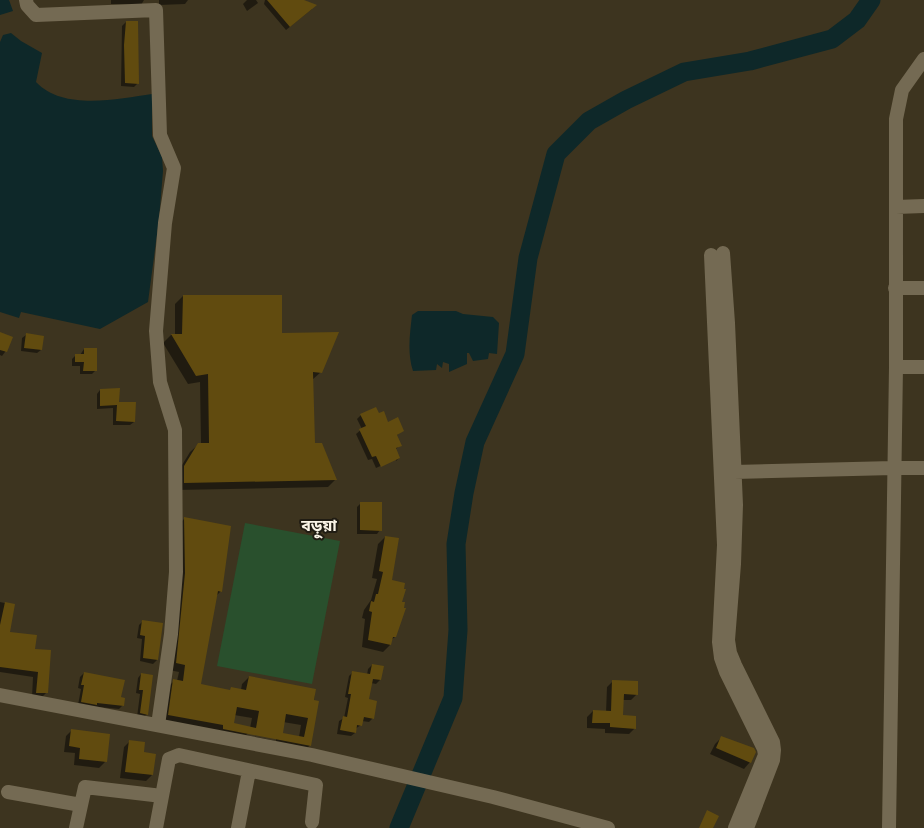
<svg xmlns="http://www.w3.org/2000/svg" width="924" height="828" viewBox="0 0 924 828" font-family="'DM Sans','Noto Sans Bengali',sans-serif">
  <style>
    .green { fill: #29502d }
    .water { fill: #0e2829 }
    .shadow { fill: #0007; fill-rule: evenodd }
    .lines { fill: none; stroke-linecap: round; stroke-linejoin: round }
    .river { stroke: #0e2829; stroke-width: 19 }
    .building { fill: #614b0f; fill-rule: evenodd }
    .minor { stroke: #746a53; stroke-width: 14 }
    .labels { text-anchor: middle; stroke-width: 4; stroke-linejoin: round; paint-order: stroke }
    .neighbourhood-label { font-size: 16px; font-weight: bold; fill: #f9f3e6; stroke: #201c13 }
  </style>
  <rect width="100%" height="100%" fill="#3d341f"/>
  <!-- green -->
  <path class="green" d="M245 523 340 541 312 684 217 666Z"/>
  <!-- water -->
  <path class="water" d="M0 0H9L13 11 0 15Z
    M11 33 21 41 42 53 36 82C63 111 118 99 152 94V136L162 157 163 171 159 219 148 302 100 329 21 312 19 318 0 312V42L3 35Z
    M418 311H456L463 314 493 317 499 323 497 354 489 353 488 359 473 361 469 353H467V364L449 372V364L443 362 442 368 437 364 436 370 413 371C407 353 410 333 412 315Z"/>
  <!-- shadow -->
  <path class="shadow" d="M111 0H144L141 5 111 4Z
    M159 0H188L185 4 159 5Z
    M247 0H256L258 3 247 11 243 4Z
    M265 0H301L312 9 286 30 264 4Z
    M126 22 138 83 134 87 121 86 122 26Z
    M183 296 280 334 321 372 312 380 314 445 336 479 328 487 176 490V475L190 452 199 444H201L200 382 188 384 163 343 171 335H175V304Z
    M0 335 11 338 5 352 2 356 0 355Z
    M26 335 41 350 37 353 21 351 22 338Z
    M84 349 96 370 92 374H80V366H72V359L76 355H80Z
    M100 390 118 403 134 422 130 425H113V408L97 409V394Z
    M378 414 388 423 402 431 396 436 400 445 395 450 399 458 396 461V459L376 468 372 459 368 460 356 434 362 429 357 419 361 415Z
    M361 503 380 530 377 534H357V507Z
    M185 518 221 591 216 596 200 685 229 691 241 690 242 684 249 677 315 690 310 745 303 753 162 722 167 688 174 681H177L179 672 169 670 178 525ZM234 715 252 718 250 728 232 724ZM283 722 301 725 299 737 281 734ZM249 733 276 738V741L246 735Z
    M385 537 390 581 403 608 395 637 391 640 390 645 383 652 362 647 365 619 362 618 364 610 371 600 377 579 372 578 378 544Z
    M0 602 14 605 8 633 34 650 46 693 41 698 32 697 33 677 0 672Z
    M143 621 157 660 153 664 140 661 142 639 137 638 139 625Z
    M372 665 380 680 376 684 371 683 368 700 373 718 369 722 362 721 361 725 355 729V733L351 736 337 734 339 721 344 718 348 698 345 697 349 676 353 672 367 675 368 669Z
    M84 673 120 699 123 705 119 709 78 705 81 689 78 688 80 677Z
    M141 674 147 714 143 718 137 717 140 694 136 693 138 678Z
    M613 681 637 694 631 700H623L622 716 635 728 629 734 605 733V729L587 728V717L593 711 606 712 607 687Z
    M72 730 105 762 99 768 74 765 75 753 64 752 66 736Z
    M721 738 750 762 744 769 710 754 715 744Z
    M130 741 143 753 152 775 146 781 120 778 124 747Z"/>
  <g class="lines">
    <!-- river -->
    <path class="river" d="M399 828 453 698 458 630 456 544 464 493 475 442 515 354 528 258 556 154 589 121 626 100 684 72 750 61 832 39 857 20 871 0"/>
  </g>
  <!-- building -->
  <path class="building" d="M267 0H304L317 5 290 27Z
    M126 21H138L139 84 125 83 124 45Z
    M183 295H282V333L339 332 322 373 313 372 315 443H322L337 480 184 483V466L198 443H209L208 374 196 376 171 334H182Z
    M0 332 13 337 7 352 0 350Z
    M26 333 44 336 42 350 24 348Z
    M84 348H97V371H83L84 362H75V354H84Z
    M120 388 119 402H136L135 422 116 421 117 405 100 406V389Z
    M376 407 379 413 384 411 388 422 398 417 404 431 397 435 402 446 396 448 400 458 381 467 376 456 372 457 359 429 366 426 360 414Z
    M360 502H382V531L360 530Z
    M184 517 231 526 222 592 218 591 201 684 230 690 231 687 246 690 249 676 316 689 314 700 319 701 311 746 223 729V725L168 715 173 679 183 681 185 665 176 663 185 573ZM237 707 259 711 256 728 234 723ZM286 714 308 718 304 737 283 733Z
    M385 536 399 538 392 580 405 583 404 589H406L402 602H405L404 608H406L396 637H393L391 645 368 640 372 612 369 611 371 601 374 602 376 594H378L383 572 379 571Z
    M5 602 15 604 10 632 37 635 35 649 51 650 48 693H36L38 672 0 667V625Z
    M142 620 163 623 158 660 143 658 145 636 140 635Z
    M372 664 384 666 381 680 373 679 369 699 377 701 374 719 364 717 362 726 357 725 356 733 340 730 343 716 347 717 351 694H348L352 671 370 674Z
    M84 672 125 680 121 697 125 698 124 706 97 703V705L81 702 84 685H81Z
    M141 673 153 675 148 715 140 713 143 690H139Z
    M612 680 638 681V695L624 694 623 715 636 716V729L610 727V723H592L593 710 611 711Z
    M71 729 110 734 107 762 79 759 80 748 69 746Z
    M721 736 754 748 756 752 751 763 716 748Z
    M129 740 145 742 144 752 156 754 153 775 125 772Z
    M707 810 719 816 713 828H699Z"/>
  <g class="lines">
    <!-- minor -->
    <path class="minor" d="M26 0 27 5 36 15 156 10 160 135 174 168 165 223 156 331 160 382 175 430 176 572 171 634 158 725
      M896 207 924 206
      M723 253 728 323 736 505 734 564 728 640 730 653 735 665 773 742 774 750 773 760 747 828
      M711 255 724 545 719 642 721 658 726 672 764 749 765 755 735 828
      M895 288H924
      M896 367H924
      M734 472 893 468H924
      M0 695 312 755 493 797 608 828
      M8 792 81 805
      M76 828 85 787 162 796
      M156 828 169 759 179 755 316 785 312 822
      M238 828 249 771
      M889 828 896 367V119L902 90 924 59"/>
  </g>
  <g class="labels">
    <!-- neighbourhood labels -->
    <g class="neighbourhood-label">
      <text x="319" y="531">বড়ুয়া</text>
    </g>
  </g>
</svg>
